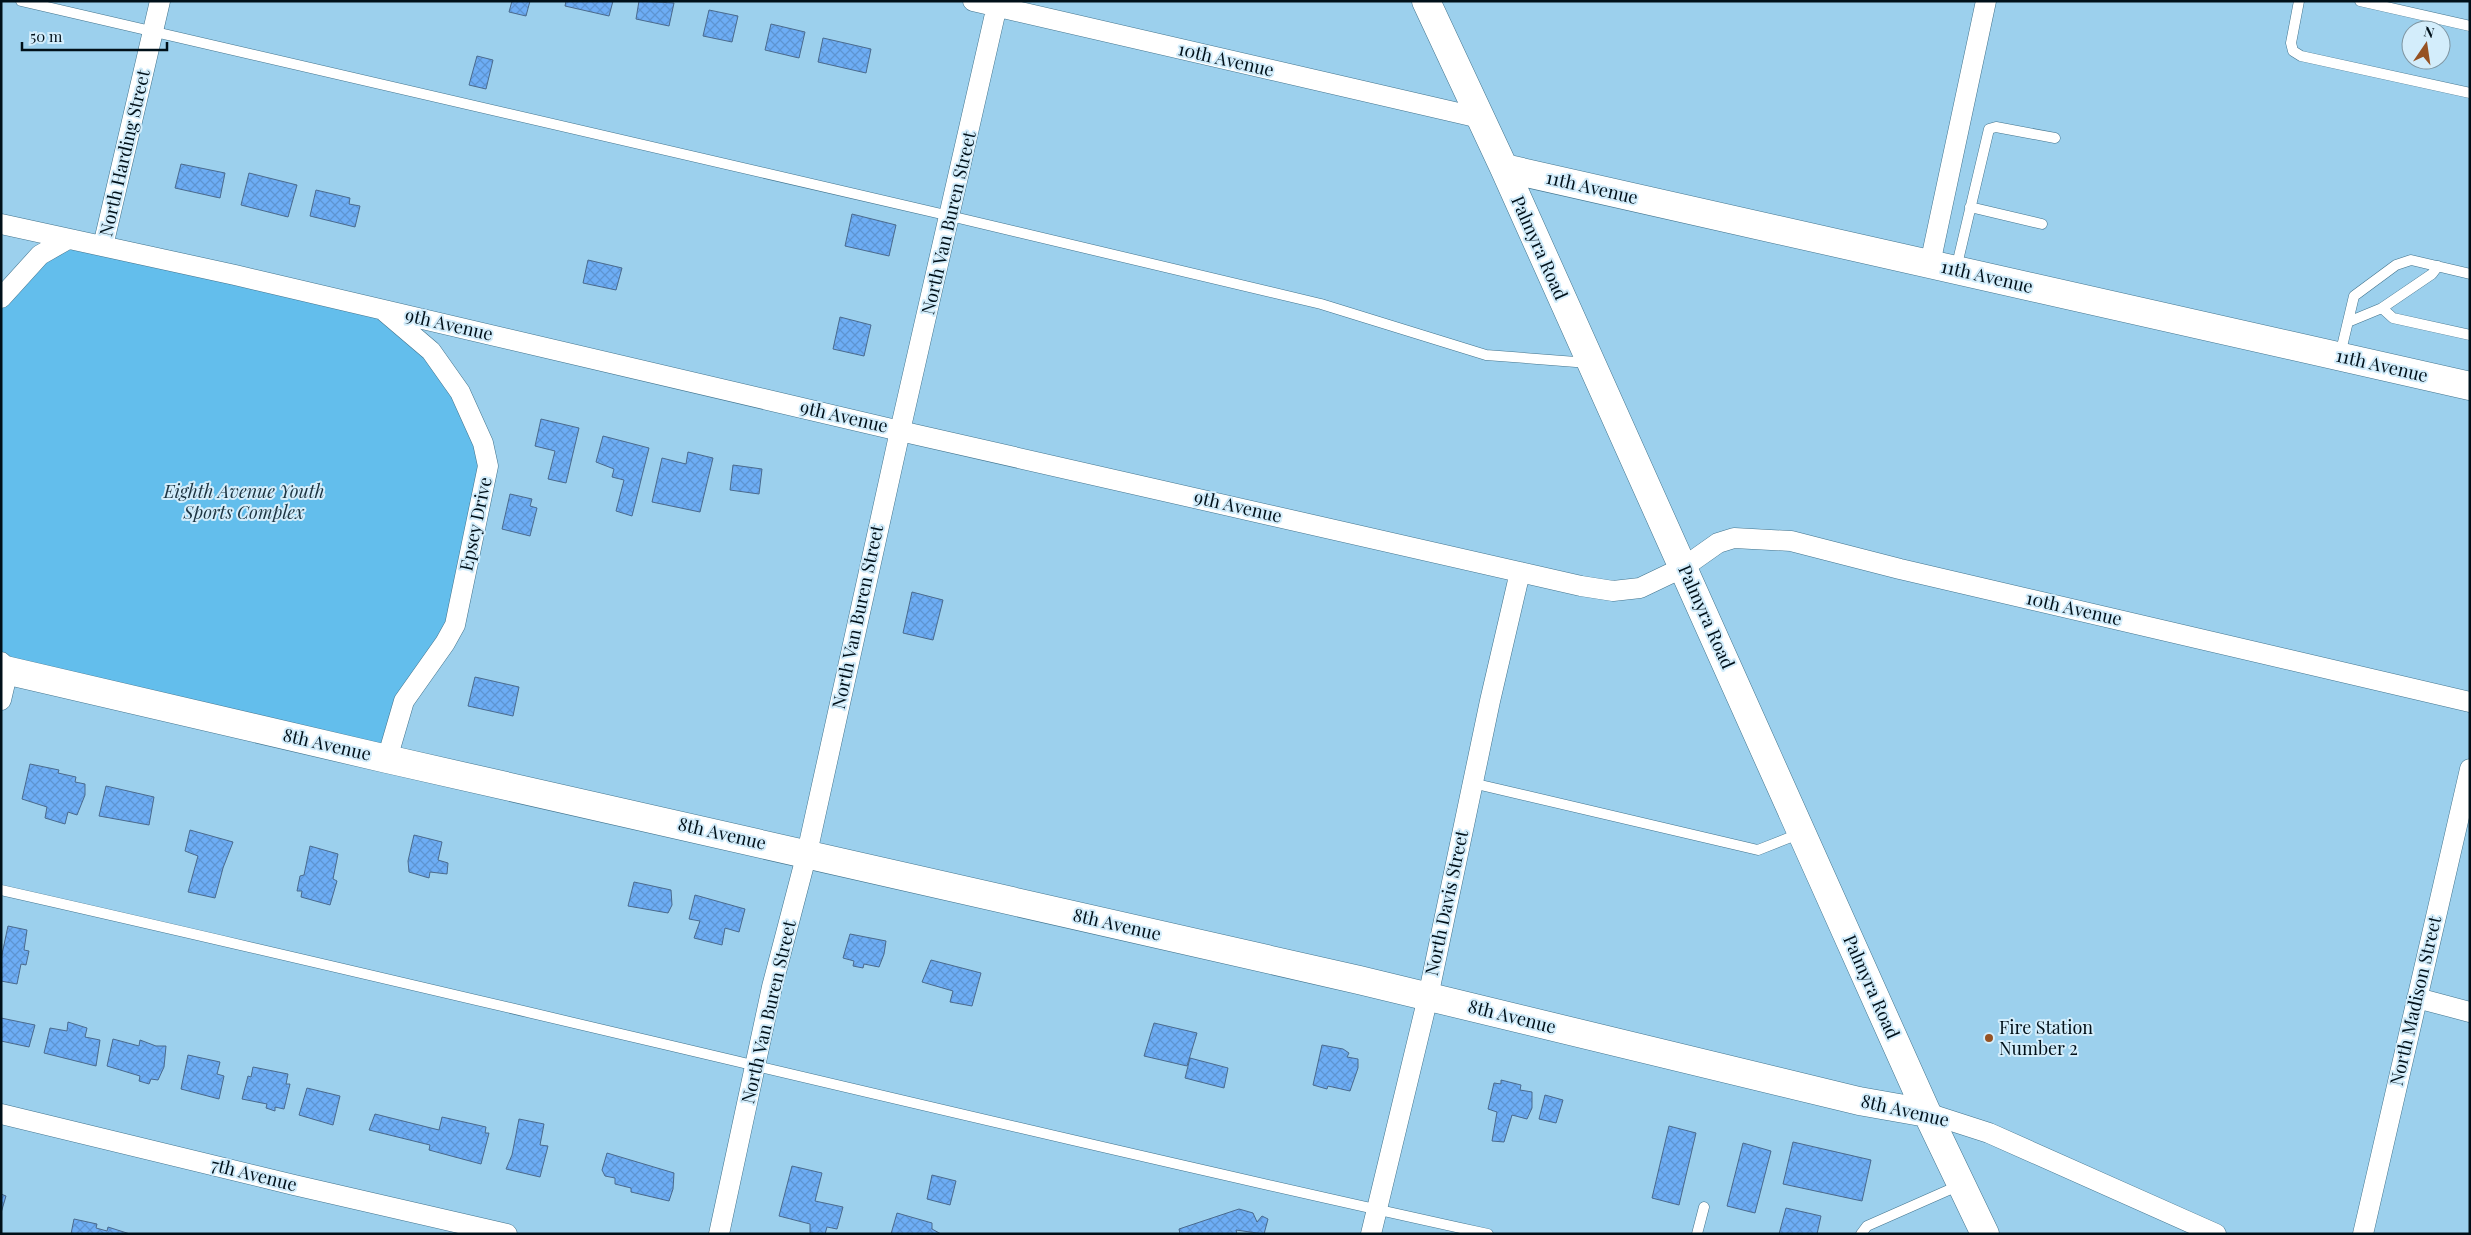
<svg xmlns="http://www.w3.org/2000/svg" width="2471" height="1235" viewBox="0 0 2471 1235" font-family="'Playfair Display',serif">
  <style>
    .park { fill: #63beec }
    .building { fill: url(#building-cross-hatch); stroke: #4a6a8d }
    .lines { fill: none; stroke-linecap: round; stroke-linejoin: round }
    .lane-casing { stroke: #41738d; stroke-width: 11 }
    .street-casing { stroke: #41738d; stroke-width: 21 }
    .secondary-casing { stroke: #41738d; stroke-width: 29 }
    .lane { stroke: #fff; stroke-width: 10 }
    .street { stroke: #fff; stroke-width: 20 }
    .secondary { stroke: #fff; stroke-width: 28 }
    .poi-dot { fill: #965223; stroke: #d3edfb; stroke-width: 2 }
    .labels { text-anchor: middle; stroke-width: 4; stroke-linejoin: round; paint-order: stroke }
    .street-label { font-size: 18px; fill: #001019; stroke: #d3edfb }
    .park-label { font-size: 18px; font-style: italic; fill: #1d3441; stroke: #d3edfb }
    .poi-label { font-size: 18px; fill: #001019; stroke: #d3edfb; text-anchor: start }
  </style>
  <defs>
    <pattern id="building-cross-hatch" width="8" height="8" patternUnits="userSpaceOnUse" patternTransform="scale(1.25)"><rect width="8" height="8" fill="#6dadf5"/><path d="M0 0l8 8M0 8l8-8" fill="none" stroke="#5d94d1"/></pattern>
  </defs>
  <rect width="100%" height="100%" fill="#9cd0ed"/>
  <!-- park -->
  <path class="park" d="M68 241 379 310 430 352 486 466 453 624 385 757 1 659V301Z"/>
  <!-- building -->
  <path class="building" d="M512 1H530L526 16 509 12Z
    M566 1H613L609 16 565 6Z
    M639 1 674 3 669 26 636 19Z
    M709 10 738 16 732 42 703 36Z
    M771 24 805 32 799 58 765 50Z
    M823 38 871 49 866 73 818 62Z
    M477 56 493 60 486 89 469 85Z
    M181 164 225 173 220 198 175 188Z
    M249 173 297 185 288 217 241 205Z
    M316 190 350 198 349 204 360 206 355 227 310 216Z
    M852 214 896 225 889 256 845 246Z
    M588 260 622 268 616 290 583 283Z
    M840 317 871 325 864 356 833 349Z
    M541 419 579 428 566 483 548 479 555 451 535 446Z
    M603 436 649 448 632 516 616 511 624 480 612 477 614 469 596 462Z
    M688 452 713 458 700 512 652 502 662 458 686 464Z
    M733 465 762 469 759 494 730 490Z
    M510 494 532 499 530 506 537 508 530 536 502 529Z
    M912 592 943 600 933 640 903 633Z
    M475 677 519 687 513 716 468 706Z
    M30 764 59 770 58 773 76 777 75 782 85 784V795L77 815 68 812 65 824 45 818 47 807 22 799Z
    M106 786 154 797 149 825 99 816Z
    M190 830 233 842 223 868 215 898 188 892 198 856 185 851Z
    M414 835 442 842 438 860 448 863 447 874 430 872 429 878 409 872 408 861Z
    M310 846 338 854 333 879 337 881 330 905 301 897 302 891H297L300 876 304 875Z
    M634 882 671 890 672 905 668 913 628 906Z
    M695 895 745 909 739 932 725 928 722 945 694 938 700 921 689 919Z
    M8 926 27 930 24 950 29 951 26 965 21 964 17 984 1 981V959Z
    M850 934 886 941 884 954 879 967 864 964 863 968 853 966 854 961 843 958Z
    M931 960 981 973 972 1006 950 1002 953 991 922 982Z
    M1 1018 35 1025 29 1047 1 1041Z
    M68 1022 87 1028 85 1037 100 1040 96 1066 44 1053 50 1028 67 1031Z
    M1154 1023 1197 1033 1187 1066 1144 1056Z
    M113 1039 139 1046 140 1040 156 1046H166L164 1067 158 1080 151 1079 149 1084 139 1081 140 1076 107 1066Z
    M1322 1045 1343 1049 1349 1053 1347 1057 1358 1059V1068L1350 1091 1328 1086 1327 1089 1313 1085Z
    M188 1055 220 1062 217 1074 224 1076 219 1099 181 1089Z
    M1190 1058 1228 1068 1224 1088 1185 1078Z
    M253 1067 288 1074 286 1084H290L284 1109 275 1107V1111L266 1108 267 1104 242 1099 248 1076 251 1077Z
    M1501 1080 1521 1085 1520 1090 1532 1092V1108L1527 1119 1512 1115 1504 1142 1492 1141 1497 1112 1488 1109 1494 1083 1501 1084Z
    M307 1088 340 1096 333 1125 299 1115Z
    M1545 1095 1563 1100 1556 1123 1539 1119Z
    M375 1114 439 1130 442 1117 486 1127 485 1133H489L481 1164 429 1150 430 1145 369 1130Z
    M519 1119 544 1124 540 1145 548 1146 540 1177 506 1169 512 1155Z
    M1669 1126 1696 1133 1679 1205 1652 1198Z
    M1793 1142 1871 1160 1862 1201 1783 1184Z
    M1743 1143 1771 1151 1755 1213 1727 1206Z
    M607 1153 674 1173 673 1189 669 1201 631 1192V1188L615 1184V1178L605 1176 602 1170Z
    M792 1166 822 1173 815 1201 843 1207 837 1229 827 1227 825 1234 810 1233V1224L779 1216Z
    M932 1175 956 1181 950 1205 927 1199Z
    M1 1194 6 1196 1 1213Z
    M1786 1208 1821 1216 1817 1234H1779Z
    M1239 1209 1253 1213 1257 1222 1262 1216 1268 1219 1264 1234 1236 1230 1237 1234H1180L1179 1229Z
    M897 1213 932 1223V1229L941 1234H891Z
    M74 1219 97 1224 96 1228 107 1231 108 1227 130 1234H71Z"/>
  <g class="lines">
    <defs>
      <path id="lane" d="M21 1 950 216 1321 304 1486 355 1589 363
        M2299 1 2291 43 2293 51 2301 56 2470 93
        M2360 1 2470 26
        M1970 207 2042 224
        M1956 269 1989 129 1996 127 2055 138
        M2382 308 2432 274 2438 266
        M2348 322 2382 308 2393 318 2470 335
        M2340 355 2354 296 2396 265 2411 260 2470 274
        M1472 783 1758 850 1801 833
        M1 890C497 1002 991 1125 1488 1234
        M1697 1234 1704 1207
        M1861 1234 1867 1226 1960 1185"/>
      <path id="street" d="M973 1 1480 118
        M1 224 235 275 900 431 1581 586 1613 591 1640 588 1684 567 1718 543 1734 538 1791 541 1900 569 2470 702
        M103 246 160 1
        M1930 264 1986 1
        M1 298 40 255 68 239
        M384 311 431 351 460 392 483 443 488 466 455 625 445 643 404 701 387 759
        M1 662 8 670 1 700
        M2417 998 2470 1012
        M1927 1113 1989 1133 2216 1234
        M1 1114 294 1185 507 1234
        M719 1234 772 987 807 853 900 431 998 1
        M1371 1234 1428 997 1490 701 1520 572
        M2363 1234 2470 769"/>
      <path id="secondary" d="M1426 1 1504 168 1927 1113 1985 1234
        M1504 168 2470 386
        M1 669 387 759 1359 980 1859 1101 1927 1113"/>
    </defs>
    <!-- lane casing -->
    <use href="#lane" class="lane-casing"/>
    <!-- street casing -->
    <use href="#street" class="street-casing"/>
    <!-- secondary casing -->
    <use href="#secondary" class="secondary-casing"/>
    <!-- lane -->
    <use href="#lane" class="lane"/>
    <!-- street -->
    <use href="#street" class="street"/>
    <!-- secondary -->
    <use href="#secondary" class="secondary"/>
  </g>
  <!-- markers -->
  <circle class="poi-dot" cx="1989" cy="1038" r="5"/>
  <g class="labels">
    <!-- street labels -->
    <g class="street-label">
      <text transform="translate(1226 60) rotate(13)" y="6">10th Avenue</text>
      <text transform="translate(125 153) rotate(-77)" y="6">North Harding Street</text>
      <text transform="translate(1592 188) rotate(13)" y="6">11th Avenue</text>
      <text transform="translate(949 223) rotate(-77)" y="6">North Van Buren Street</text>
      <text transform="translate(1539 248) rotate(66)" y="6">Palmyra Road</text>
      <text transform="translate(1987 277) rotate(13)" y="6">11th Avenue</text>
      <text transform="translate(449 325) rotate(13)" y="6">9th Avenue</text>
      <text transform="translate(2382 366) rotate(13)" y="6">11th Avenue</text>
      <text transform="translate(844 417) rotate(13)" y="6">9th Avenue</text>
      <text transform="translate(1238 507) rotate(13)" y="6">9th Avenue</text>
      <text transform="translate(476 524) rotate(-78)" y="6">Epsey Drive</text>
      <text transform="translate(2074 609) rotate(13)" y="6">10th Avenue</text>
      <text transform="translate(858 617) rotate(-78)" y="6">North Van Buren Street</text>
      <text transform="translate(1706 617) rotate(66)" y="6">Palmyra Road</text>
      <text transform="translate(327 745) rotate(13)" y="6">8th Avenue</text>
      <text transform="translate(722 834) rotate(13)" y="6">8th Avenue</text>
      <text transform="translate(1447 903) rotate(-78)" y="6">North Davis Street</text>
      <text transform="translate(1117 925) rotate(13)" y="6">8th Avenue</text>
      <text transform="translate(1871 987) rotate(66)" y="6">Palmyra Road</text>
      <text transform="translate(2416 1001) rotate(-77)" y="6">North Madison Street</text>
      <text transform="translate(769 1012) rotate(-77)" y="6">North Van Buren Street</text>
      <text transform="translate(1512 1017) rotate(14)" y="6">8th Avenue</text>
      <text transform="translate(1905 1111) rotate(13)" y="6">8th Avenue</text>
      <text transform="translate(254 1175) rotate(14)" y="6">7th Avenue</text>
    </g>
    <!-- park labels -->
    <g class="park-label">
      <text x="244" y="498">Eighth Avenue Youth<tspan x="244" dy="21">Sports Complex</tspan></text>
    </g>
    <!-- poi labels -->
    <g class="poi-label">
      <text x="1999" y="1034">Fire Station<tspan x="1999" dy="21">Number 2</tspan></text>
    </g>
  </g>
  <!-- border -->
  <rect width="2471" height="1235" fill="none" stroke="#001019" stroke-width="5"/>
  <!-- north arrow -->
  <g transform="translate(2426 45) rotate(13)"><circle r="24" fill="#d3edfb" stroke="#7f95a1"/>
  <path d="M0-4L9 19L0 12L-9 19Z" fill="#965223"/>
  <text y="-8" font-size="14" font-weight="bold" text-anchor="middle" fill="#001019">N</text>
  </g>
  <!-- scale -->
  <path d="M22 42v8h145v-8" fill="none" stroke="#001019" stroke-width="2.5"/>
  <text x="30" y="42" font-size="15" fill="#001019" stroke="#d3edfb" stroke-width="4" paint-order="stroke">50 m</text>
</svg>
